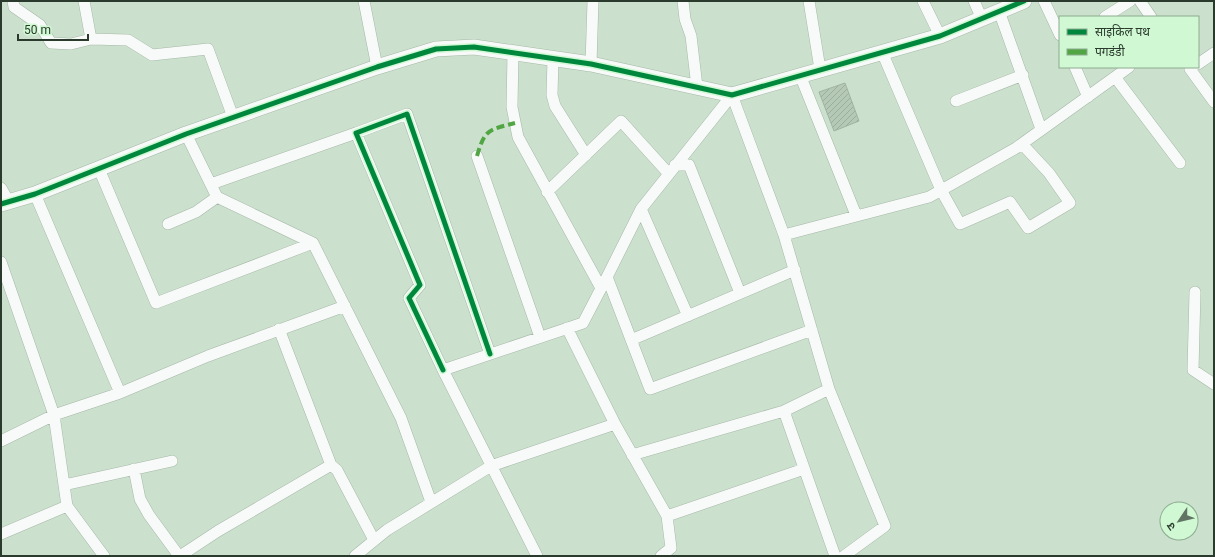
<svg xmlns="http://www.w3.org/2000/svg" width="1215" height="557" viewBox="0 0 1215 557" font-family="Roboto,'Noto Sans Devanagari',sans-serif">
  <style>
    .building { fill: url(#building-hatch); stroke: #a1b3a3 }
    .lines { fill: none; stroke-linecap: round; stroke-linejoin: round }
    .street-casing { stroke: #a6b8a8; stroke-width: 12 }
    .secondary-casing { stroke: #a6b8a8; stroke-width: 16 }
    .street { stroke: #f7faf8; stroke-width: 11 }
    .secondary { stroke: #f7faf8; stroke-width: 15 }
    .quiet { stroke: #51a643; stroke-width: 4; stroke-dasharray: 8 4; stroke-linecap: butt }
    .cycleway-casing { stroke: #cff8d3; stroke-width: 8 }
    .cycleway { stroke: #00873e; stroke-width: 5 }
  </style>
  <defs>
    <pattern id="building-hatch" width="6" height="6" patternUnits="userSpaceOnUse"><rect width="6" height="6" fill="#b5c9b7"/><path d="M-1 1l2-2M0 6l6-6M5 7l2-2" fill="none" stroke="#9cad9e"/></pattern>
  </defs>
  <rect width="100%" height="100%" fill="#cbe1cd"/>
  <!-- building -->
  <path class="building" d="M845 83 859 121 834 131 819 92Z"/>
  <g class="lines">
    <defs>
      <path id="street" d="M13 1 14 7 40 25 51 43 71 44 91 39
        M84 1 91 39 128 40 152 55 208 49 233 117
        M364 1 377 67
        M683 1 685 19 691 36 697 87
        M809 1 820 69
        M923 1 940 36
        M974 1 982 19
        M1044 1 1060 35
        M1140 1 1151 17
        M999 11 1041 129
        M1105 17 1130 1
        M882 52 941 190 960 224 1010 202 1028 228 1070 203 1049 173 1022 144
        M513 53 512 107 518 137 601 288
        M553 59 552 95 555 106 586 155
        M591 64 593 1
        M1198 64 1214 53
        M1075 67 1088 97
        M1190 69 1214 102
        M800 75 856 215
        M1115 77 1180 163
        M732 95 784 235 929 197 1016 148 1129 67
        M732 95 641 209 607 277 650 389 812 330
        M956 101 1023 75
        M186 134 217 197 313 243 401 418 431 502
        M477 156 540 337
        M675 165H689L740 293
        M99 169 156 303 313 243
        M211 184 356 133
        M1 188 9 202
        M547 192 621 121 669 174
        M35 194 120 393
        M641 209 688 316
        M168 224 196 212 217 197
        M784 235 829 389 885 526 844 556
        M1 262 54 415 67 506
        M1195 292 1193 370 1214 384
        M279 329 331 465 337 470 374 540
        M631 340 795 270
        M443 370 409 298 420 285 356 133 407 114 490 354
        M829 389 784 411 835 556
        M615 424 667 516 804 469
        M1 441 54 415 120 393 208 356 345 306
        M632 455 784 411
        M134 469 140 499 149 515 179 556
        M64 485 172 461
        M1 534 67 506 104 556
        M180 556 218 531 331 465
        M355 556 387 530 491 466 615 424 567 328
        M537 556 443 370 583 323 607 277
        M661 556 671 548 667 516"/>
      <path id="secondary" d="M1 204 35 194 186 134 377 67 436 49 474 47 591 64 732 95 940 36 1024 1"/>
    </defs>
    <!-- street casing -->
    <use href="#street" class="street-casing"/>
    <!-- secondary casing -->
    <use href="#secondary" class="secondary-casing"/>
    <!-- street -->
    <use href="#street" class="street"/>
    <!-- secondary -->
    <use href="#secondary" class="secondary"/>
    <!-- quiet -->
    <path class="quiet" d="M477 156C485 129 488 130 515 123"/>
    <defs>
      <path id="cycleway" d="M1 204 35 194 186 134 377 67 436 49 474 47 591 64 732 95 940 36 1024 1
        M443 370 409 298 420 285 356 133 407 114 490 354"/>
    </defs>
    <!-- cycleway casing -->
    <use href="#cycleway" class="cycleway-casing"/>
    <!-- cycleway -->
    <use href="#cycleway" class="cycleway"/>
  </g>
  <!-- border -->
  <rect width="1215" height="557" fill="none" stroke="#2a3a2c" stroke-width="4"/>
  <!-- legend -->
  <rect x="1059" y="16" width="140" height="52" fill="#cff8d3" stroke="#8dac90"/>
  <rect x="1067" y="29" width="20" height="6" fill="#00873e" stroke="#8dac90"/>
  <text x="1095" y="36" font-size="12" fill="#2a3a2c">साइकिल पथ</text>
  <rect x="1067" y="49" width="20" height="6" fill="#51a643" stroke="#8dac90"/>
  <text x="1095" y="56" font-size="12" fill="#2a3a2c">पगडंडी</text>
  <!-- north arrow -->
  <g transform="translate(1179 521) rotate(235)"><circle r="19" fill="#cff8d3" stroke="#8dac90"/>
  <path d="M0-3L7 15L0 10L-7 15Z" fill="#627464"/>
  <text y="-6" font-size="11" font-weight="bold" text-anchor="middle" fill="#2a3a2c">उ</text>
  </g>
  <!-- scale -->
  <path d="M18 34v6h70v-6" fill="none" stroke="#2a3a2c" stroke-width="2"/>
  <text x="24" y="34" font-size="12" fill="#2a3a2c" stroke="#cff8d3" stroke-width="3" paint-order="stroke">50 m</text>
</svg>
